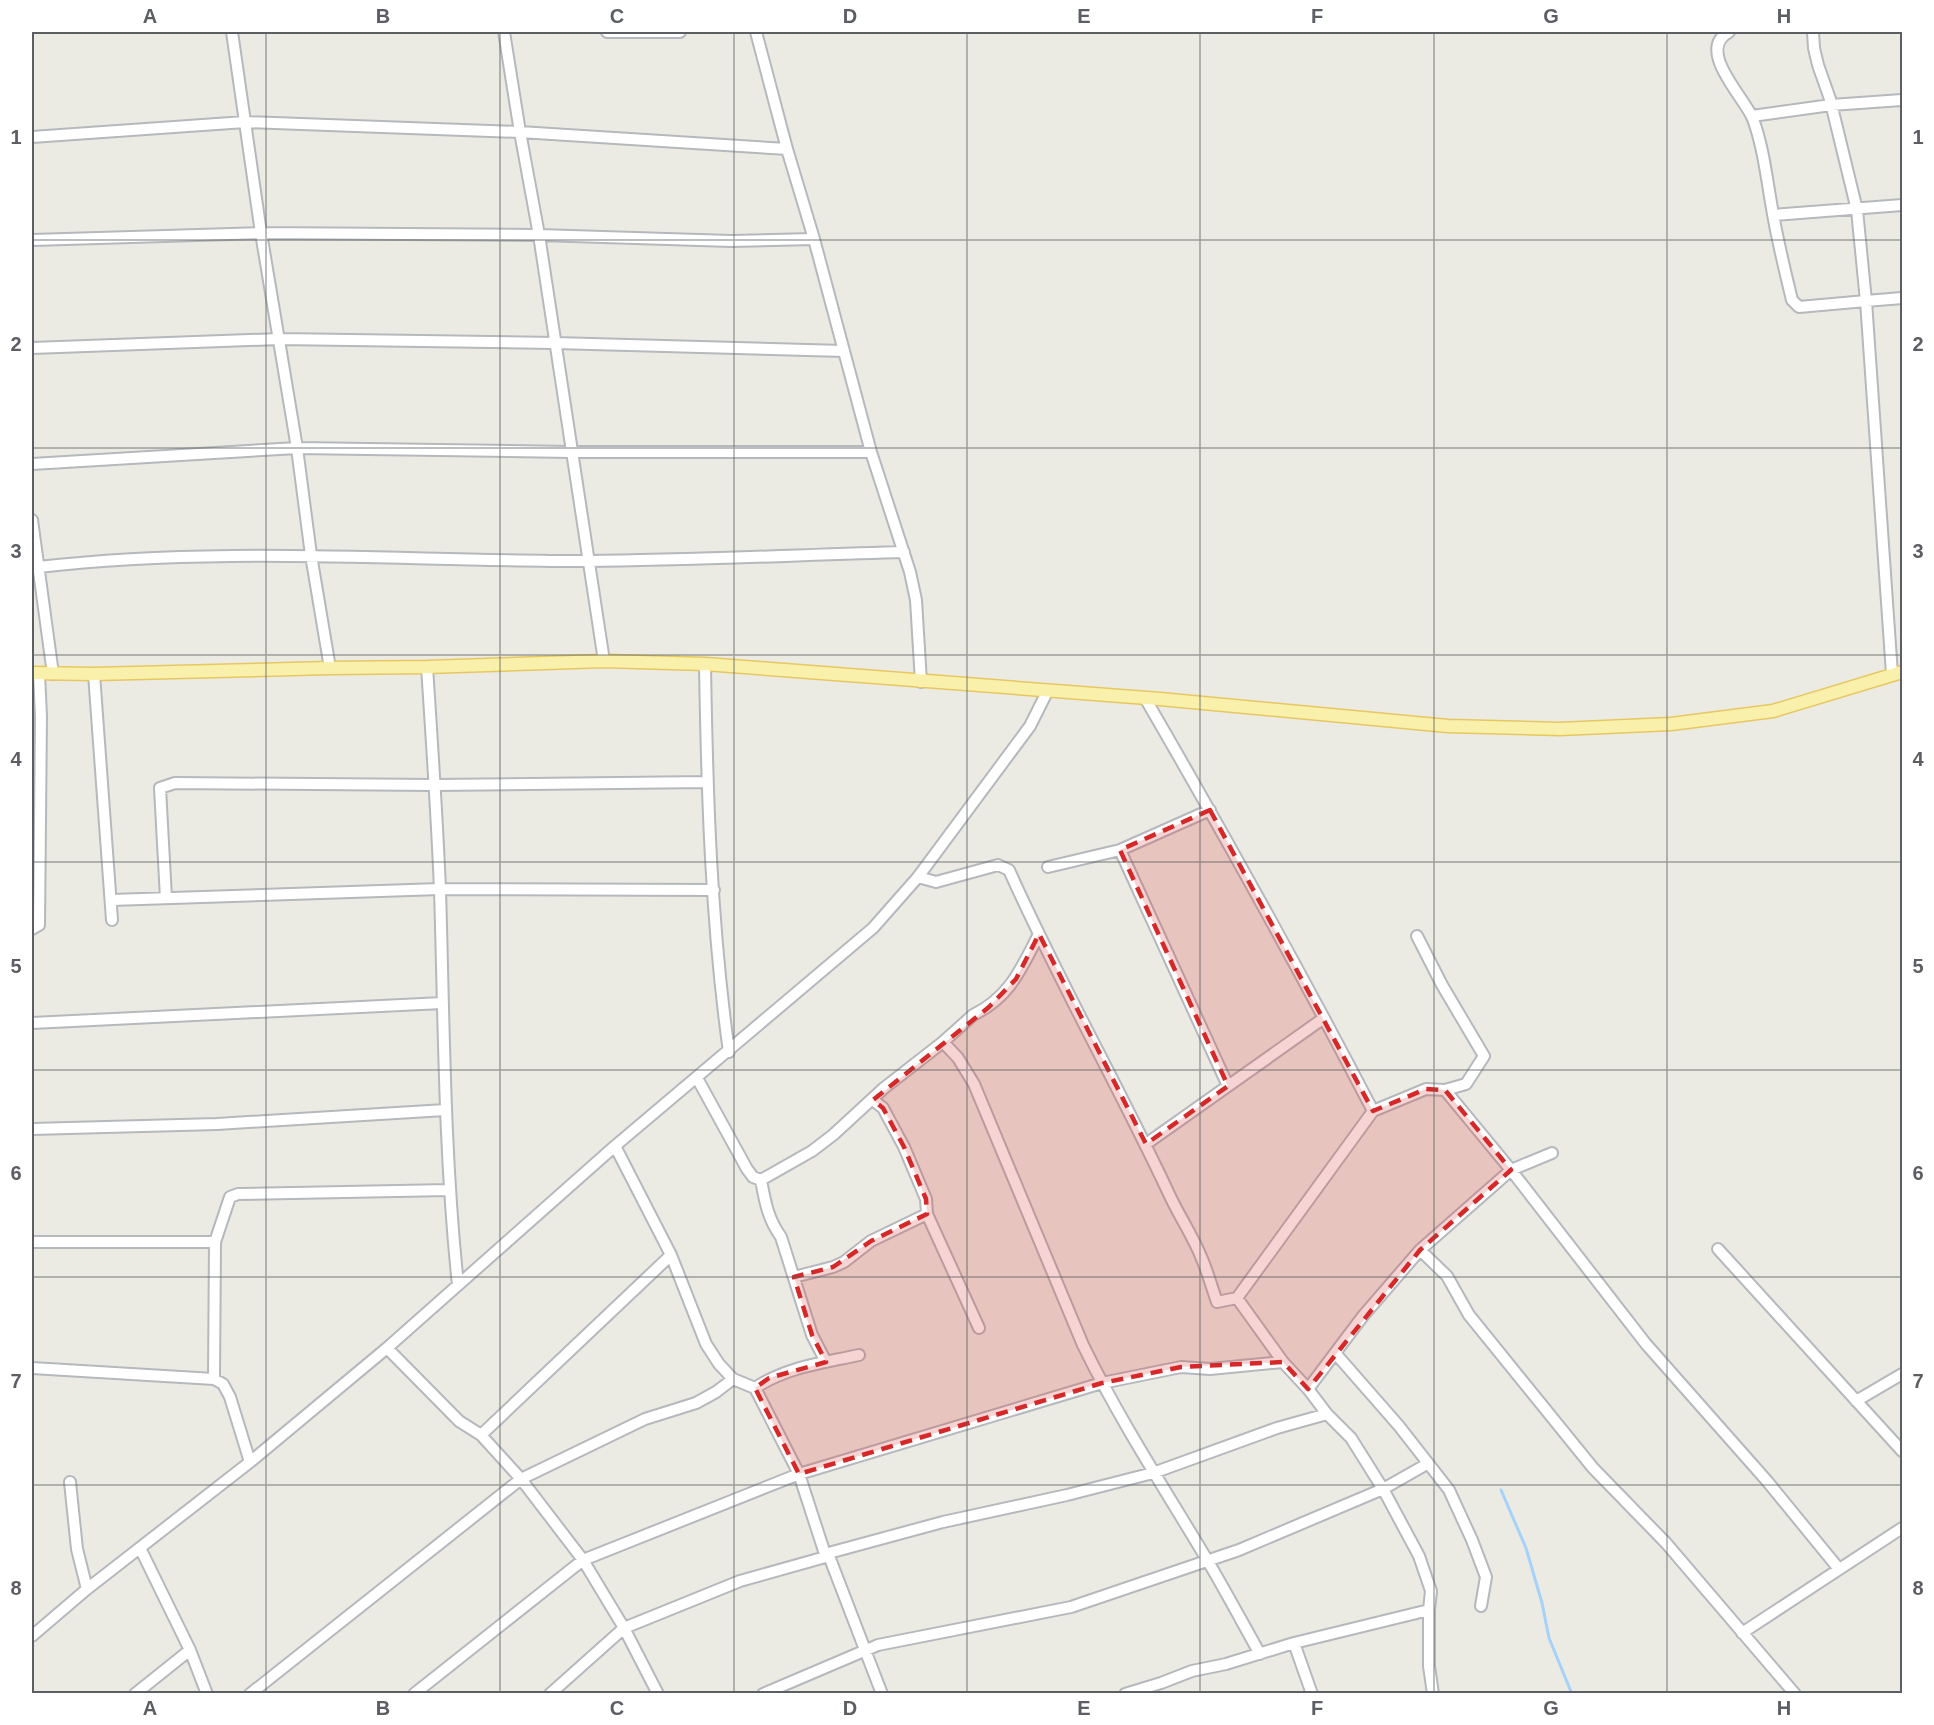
<svg xmlns="http://www.w3.org/2000/svg" width="1934" height="1725" viewBox="0 0 1934 1725" font-family="Arial,sans-serif">
  <style>
    .lines { fill: none; stroke-linecap: round; stroke-linejoin: round }
    .stream { stroke: #a6d1f9; stroke-width: 3 }
    .minor-casing { stroke: #b5b8bc; stroke-width: 14 }
    .major-casing { stroke: #e7c761; stroke-width: 15 }
    .minor { stroke: #fff; stroke-width: 10 }
    .major { stroke: #f9f0ab; stroke-width: 12 }
    .marked { fill: #d62828; fill-opacity: 0.2; stroke: #d62828; stroke-width: 4.5; stroke-dasharray: 12 8; stroke-linejoin: round }
    .grid { fill: none; stroke: #5b5e62; stroke-width: 1.5; stroke-opacity: 0.55 }
    .neatline { fill: none; stroke: #5b5e62; stroke-width: 2 }
    .grid-label { font-size: 20px; text-anchor: middle; font-weight: bold; fill: #5b5e62 }
  </style>
  <rect width="100%" height="100%" fill="#ecebe3"/>
  <g class="lines">
    <!-- stream -->
    <path class="stream" d="M1501 1490 1526 1548 1542 1603 1549 1638 1572 1694"/>
    <defs>
      <path id="minor" d="M232 32 261 233 297 448 311 555 330 668
        M504 32 520 132 539 235 604 661
        M607 32H680
        M756 32 787 149 814 239 871 452 910 572 916 600 921 682
        M1729 32C1695 50 1745 98 1753 119 1764 149 1767 182 1773 214 1778 243 1785 271 1792 300L1799 307 1866 301 1857 210 1830 99 1818 65 1814 48 1813 32
        M1752 116 1831 105 1902 100
        M32 137 245 122 520 132 787 149
        M1773 215 1902 205
        M32 240 261 233 539 235 731 241 814 239
        M32 348 279 339 555 343 844 351
        M32 464 297 448 571 452H871
        M32 520 53 674
        M39 567C221 546 404 561 587 561 693 560 798 555 904 552
        M705 664C707 793 711 924 729 1052
        M427 667C432 742 437 816 440 890 444 1022 444 1153 458 1285
        M94 674 112 920
        M1892 674 1866 301 1902 298
        M1145 698C1224 834 1300 971 1373 1111
        M1120 850 1228 1086
        M1048 867 1120 850 1210 810
        M918 877 936 882 998 865 1009 870C1058 980 1118 1085 1169 1194 1179 1216 1193 1236 1202 1259 1208 1273 1212 1288 1217 1302L1237 1298 1373 1111 1426 1089 1445 1090 1511 1170 1646 1344 1767 1481 1839 1569
        M166 898 160 788 175 783 434 785 707 782
        M111 900 440 889 714 890
        M32 929 39 925 41 716 39 674
        M1417 936 1442 985 1484 1056 1466 1084 1445 1090
        M32 1023 442 1003
        M943 1042 958 1058 974 1084 1083 1345C1119 1419 1164 1488 1206 1558 1225 1590 1242 1622 1260 1654
        M697 1078 747 1169 753 1177 761 1180 812 1151 833 1135 884 1088 943 1042 973 1015C1010 997 1021 969 1039 934
        M873 1100 883 1108 904 1147 926 1199 927 1214 979 1328
        M32 1129 217 1124 445 1110
        M1146 1144 1324 1018
        M615 1146 671 1255 706 1344 719 1364 733 1379 755 1388 799 1474 825 1554 829 1556 882 1694
        M761 1180C765 1202 768 1219 781 1237L812 1335 826 1362
        M32 1242H215
        M1718 1249 1902 1451
        M1420 1250 1447 1276 1469 1315 1593 1468 1666 1543 1795 1694
        M794 1277 833 1267 844 1262 871 1241 927 1214
        M1237 1298 1283 1362 1308 1389 1327 1414 1351 1438 1383 1489 1419 1556 1431 1591 1429 1610V1666L1433 1694
        M387 1348 459 1421 481 1435 521 1479 583 1560 624 1628 658 1694
        M1336 1354 1399 1426 1449 1490 1472 1540 1486 1577 1481 1606
        M32 1368 214 1379 223 1384 230 1397 250 1462
        M214 1379 215 1242 230 1197 238 1194 449 1190
        M755 1388C786 1367 823 1363 859 1355
        M1308 1389 1363 1316 1420 1250 1511 1170 1552 1153
        M1856 1401 1902 1374
        M481 1435 671 1255
        M70 1482 77 1549 87 1589
        M140 1548 190 1650 207 1694
        M825 1554 943 1522 1067 1495 1153 1473 1277 1428 1327 1414
        M1742 1633 1902 1528
        M32 1636 87 1589 250 1462 387 1348 615 1146 873 928 918 877 1030 726 1048 690
        M1294 1643 1312 1694
        M135 1694 190 1650
        M250 1694 521 1479 645 1419 696 1403 716 1392 733 1379
        M414 1694 583 1560 799 1474 1102 1383 1181 1367 1210 1369 1283 1362
        M550 1694 624 1628 740 1581 829 1556
        M763 1694 878 1645 1071 1607 1239 1550 1383 1489 1427 1464
        M1125 1694 1161 1683 1192 1671 1226 1664 1294 1643 1429 1610"/>
      <path id="major" d="M32 673 94 674 330 668 427 667 604 661 705 664 1160 699 1448 726 1560 729 1671 724 1773 711 1902 672"/>
    </defs>
    <!-- minor casing -->
    <use href="#minor" class="minor-casing"/>
    <!-- major casing -->
    <use href="#major" class="major-casing"/>
    <!-- minor -->
    <use href="#minor" class="minor"/>
    <!-- major -->
    <use href="#major" class="major"/>
  </g>
  <!-- marked area -->
  <path class="marked" d="M1210 810 1373 1111 1426 1089 1445 1090 1511 1170 1420 1250 1308 1389 1283 1362 1181 1367 1102 1383 799 1474 755 1388 769 1378 826 1362 812 1335 794 1277 833 1267 871 1241 927 1214 926 1199 904 1147 883 1108 873 1100 989 1007 1016 979 1039 934 1146 1144 1228 1086 1120 850Z"/>
  <!-- grid -->
  <path class="grid" d="M266 32V1694M500 32V1694M734 32V1694M967 32V1694M1200 32V1694M1434 32V1694M1667 32V1694M32 240H1902M32 448H1902M32 655H1902M32 862H1902M32 1070H1902M32 1277H1902M32 1485H1902"/>
  <!-- border -->
  <rect width="1934" height="1725" fill="none" stroke="#ffffff" stroke-width="66"/>
  <rect x="33" y="33" width="1868" height="1659" class="neatline"/>
  <g class="grid-label">
    <text x="150" y="23">A</text>
    <text x="383" y="23">B</text>
    <text x="617" y="23">C</text>
    <text x="850" y="23">D</text>
    <text x="1084" y="23">E</text>
    <text x="1317" y="23">F</text>
    <text x="1551" y="23">G</text>
    <text x="1784" y="23">H</text>
    <text x="16" y="144">1</text>
    <text x="1918" y="144">1</text>
    <text x="16" y="351">2</text>
    <text x="1918" y="351">2</text>
    <text x="16" y="558">3</text>
    <text x="1918" y="558">3</text>
    <text x="16" y="766">4</text>
    <text x="1918" y="766">4</text>
    <text x="16" y="973">5</text>
    <text x="1918" y="973">5</text>
    <text x="16" y="1180">6</text>
    <text x="1918" y="1180">6</text>
    <text x="16" y="1388">7</text>
    <text x="1918" y="1388">7</text>
    <text x="16" y="1595">8</text>
    <text x="1918" y="1595">8</text>
    <text x="150" y="1715">A</text>
    <text x="383" y="1715">B</text>
    <text x="617" y="1715">C</text>
    <text x="850" y="1715">D</text>
    <text x="1084" y="1715">E</text>
    <text x="1317" y="1715">F</text>
    <text x="1551" y="1715">G</text>
    <text x="1784" y="1715">H</text>
  </g>
</svg>
